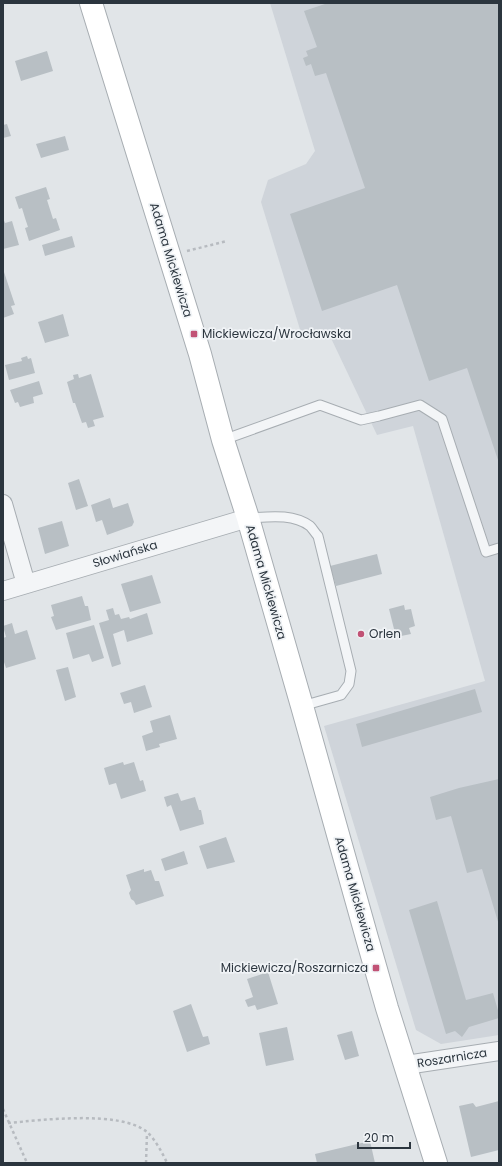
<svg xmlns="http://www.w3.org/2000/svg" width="502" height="1166" viewBox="0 0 502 1166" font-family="Poppins,sans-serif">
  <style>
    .built { fill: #cfd4da }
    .building { fill: #b8bfc4 }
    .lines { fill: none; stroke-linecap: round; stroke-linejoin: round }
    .lane-casing { stroke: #a7adb2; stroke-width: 11 }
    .street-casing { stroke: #a7adb2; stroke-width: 20 }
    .secondary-casing { stroke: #a7adb2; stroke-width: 24 }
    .path { stroke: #b7bbc0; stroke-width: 2.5; stroke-dasharray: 3 3; stroke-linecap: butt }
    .lane { stroke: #f3f5f7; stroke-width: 9 }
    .street { stroke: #f3f5f7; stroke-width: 18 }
    .secondary { stroke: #fff; stroke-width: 22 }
    .poi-dot { fill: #c15275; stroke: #f0f3f6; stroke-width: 1.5 }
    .labels { text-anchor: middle; stroke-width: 3.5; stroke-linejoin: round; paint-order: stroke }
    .street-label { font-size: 12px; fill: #2b353e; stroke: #f0f3f6 }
    .poi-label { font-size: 12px; fill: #2b353e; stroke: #f0f3f6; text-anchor: start }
  </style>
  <rect width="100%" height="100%" fill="#e1e5e8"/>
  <!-- built -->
  <path class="built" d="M270 3H499V1035L441 1044 416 1030 324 726 485 681 413 426 377 435 330 336H302L261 202 268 180 306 164 315 151Z"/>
  <!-- building -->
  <path class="building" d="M328 3H499V463L467 368 429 381 397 285 322 311 290 214 365 188 326 73 315 76 311 64 306 66 303 58 308 56 306 51 317 47 304 11Z
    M47 51 53 71 21 81 15 61Z
    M7 124 11 136 3 138V125Z
    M65 136 69 150 41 158 36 144Z
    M46 187 50 199 47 200 53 219 56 218 60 230 29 241 25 228 28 227 25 218 22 208 19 209 15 197Z
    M3 218 5 223 12 221 19 245 3 249Z
    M72 236 75 247 45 256 42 245Z
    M3 269 15 305 11 306 14 314 3 318Z
    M63 314 69 336 45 343 38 322Z
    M27 356 28 359 31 358 35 373 9 380 5 365 22 361 21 358Z
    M78 374 79 378 91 374 104 417 93 420 95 426 88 428 86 422 82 423 75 403H73L67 382 74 379 73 375Z
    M39 381 43 394 33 397 34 403 20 407 18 402 15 403 10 390Z
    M79 479 88 506 76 510 68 483Z
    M110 498 113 508 128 503 134 522 132 526 107 535 102 520 96 522 91 505Z
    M62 521 69 546 45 554 38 528Z
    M377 554 382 574 336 586 330 566Z
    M152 575 161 603 130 612 121 584Z
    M82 596 85 606H88L91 620 56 630 51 617 54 616 51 605Z
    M404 605 405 610 411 609 415 626 409 628 411 634 396 637 389 609Z
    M113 608 115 615 119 614 121 619 129 617 130 619 147 613 153 634 127 642 124 630 113 634 121 664 112 667 99 623 109 620 106 610Z
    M12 623 15 634 27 630 36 659 6 668 3 659V638L6 637 3 626Z
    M94 625 104 658 92 662 89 654 73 659 66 633Z
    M68 667 76 697 65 701 56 670Z
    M145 685 152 707 134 713 131 702 124 704 120 693Z
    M475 689 482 712 362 747 356 724Z
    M170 715 177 739 159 744 160 747 146 751 142 736 153 732 150 721Z
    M123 762 124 765 134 762 140 781 143 780 146 791 121 799 116 783 109 785 104 768Z
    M499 779V925L482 869 467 873 451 816 436 820 430 797 459 788Z
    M178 793 181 801 195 797 199 810H201L204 824 180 831 171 805 167 807 164 797Z
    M226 837 235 862 207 869 199 846Z
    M184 851 188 864 165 871 161 859Z
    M144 869V872L151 870 155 881H159L164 896 136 905 134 901 131 899 129 893 131 890 126 875Z
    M437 901 466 1000 493 993 499 1014V1018L469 1027 462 1037 455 1031 446 1034 409 910Z
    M268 972 278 1004 257 1010 255 1005 248 1007 245 1000 253 997 247 979Z
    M191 1004 203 1037 208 1036 210 1044 187 1052 173 1011Z
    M287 1027 294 1060 266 1066 259 1033Z
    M352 1031 359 1056 345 1060 337 1035Z
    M499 1101V1150L471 1157 459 1106 473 1103 476 1107Z
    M370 1141 375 1163H317L315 1154Z"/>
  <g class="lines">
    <defs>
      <path id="lane" d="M223 440 320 405 361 420 379 416 420 405 442 419 486 552 499 548
        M248 518C268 517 292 513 310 526 313 529 315 533 318 536L351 671 349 684 341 695 302 706"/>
      <path id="street" d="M3 504 26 584
        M3 591 248 518
        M406 1065 499 1051"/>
      <path id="secondary" d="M91 3 200 354 223 440 248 518 302 706 367 938 387 1008 436 1163"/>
    </defs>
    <!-- lane casing -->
    <use href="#lane" class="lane-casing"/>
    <!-- street casing -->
    <use href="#street" class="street-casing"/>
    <!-- secondary casing -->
    <use href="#secondary" class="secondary-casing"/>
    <!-- path -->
    <path class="path" d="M187 251 227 241
      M3 1109 27 1163
      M8 1123C43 1120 120 1110 147 1132 155 1139 163 1154 167 1163
      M146 1163 147 1133"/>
    <!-- lane -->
    <use href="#lane" class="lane"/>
    <!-- street -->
    <use href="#street" class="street"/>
    <!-- secondary -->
    <use href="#secondary" class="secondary"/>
  </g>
  <!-- markers -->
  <g class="poi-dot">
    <rect x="190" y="330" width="8" height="8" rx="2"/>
    <circle cx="361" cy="634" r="4"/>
    <rect x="372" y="964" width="8" height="8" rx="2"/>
  </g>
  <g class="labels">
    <!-- street labels -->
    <g class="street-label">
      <text transform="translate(171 260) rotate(73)" y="4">Adama Mickiewicza</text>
      <text transform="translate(125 554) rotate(-17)" y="4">Słowiańska</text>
      <text transform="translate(266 582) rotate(74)" y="4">Adama Mickiewicza</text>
      <text transform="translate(355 894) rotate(74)" y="4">Adama Mickiewicza</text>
      <text transform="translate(452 1058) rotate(-9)" y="4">Roszarnicza</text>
    </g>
    <!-- poi labels -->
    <g class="poi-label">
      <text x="202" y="338">Mickiewicza/Wrocławska</text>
      <text x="369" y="638">Orlen</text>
      <text x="368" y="972" text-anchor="end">Mickiewicza/Roszarnicza</text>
    </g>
  </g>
  <!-- border -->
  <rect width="502" height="1166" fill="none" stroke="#2b353e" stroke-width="8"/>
  <!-- scale -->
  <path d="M358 1142v6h52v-6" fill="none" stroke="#2b353e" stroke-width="2"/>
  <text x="364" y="1142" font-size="12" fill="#2b353e" stroke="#f0f3f6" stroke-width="3" paint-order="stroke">20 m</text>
</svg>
